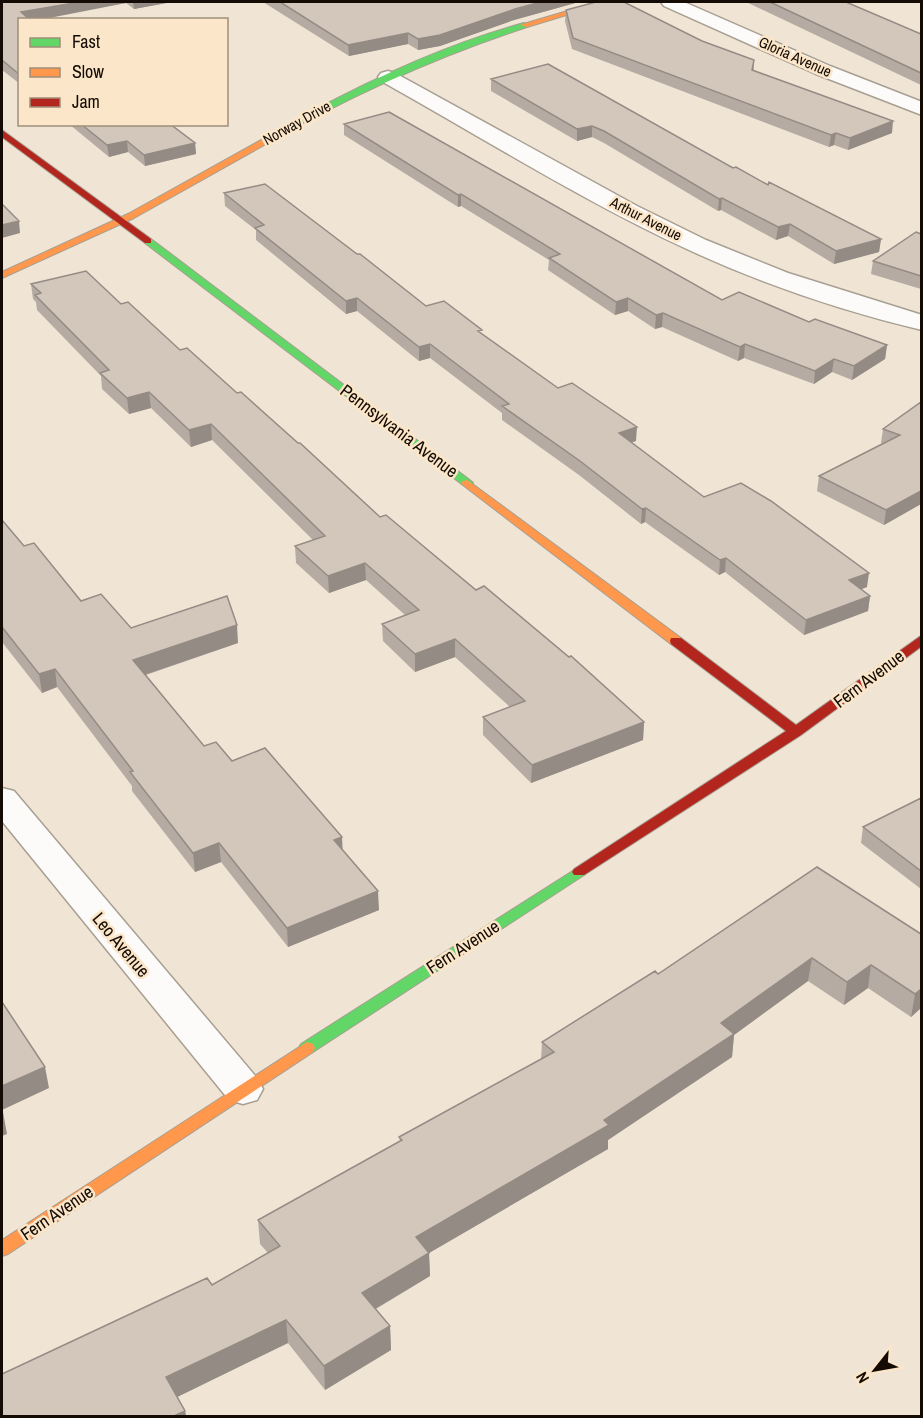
<svg xmlns="http://www.w3.org/2000/svg" width="923" height="1418" viewBox="0 0 923 1418" font-family="'Archivo Narrow',sans-serif">
  <style>
    .lines { fill: none; stroke-linecap: round; stroke-linejoin: round }
    .street-casing { stroke: #a79f92; stroke-width: 3 }
    .fast-casing { stroke: #a79f92; stroke-width: 2 }
    .slow-casing { stroke: #a79f92; stroke-width: 2 }
    .jam-casing { stroke: #a79f92; stroke-width: 2 }
    .street { fill: #fdfbf9; fill-rule: evenodd }
    .fast { fill: #63d668; fill-rule: evenodd }
    .slow { fill: #ff974d; fill-rule: evenodd }
    .jam { fill: #b3261e; fill-rule: evenodd }
    .wall { fill: #b5aba2 }
    .shaded-wall { fill: #948b84 }
    .building { fill: #d3c7bc; stroke: #948b84; stroke-width: 1.5 }
    .labels { text-anchor: middle; stroke-width: 5; stroke-linejoin: round; paint-order: stroke }
    .far-street-label { font-size: 15px; fill: #140c04; stroke: #fce6c9 }
    .street-label { font-size: 18px; fill: #140c04; stroke: #fce6c9 }
  </style>
  <rect width="100%" height="100%" fill="#f0e5d5"/>
  <g class="lines">
    <defs>
      <path id="street" d="M661 2H684L830 66 922 102V115L816 74 664 6Z
        M388 71 395 73 637 206 706 240 788 273 922 315V330C842 311 763 284 689 250 583 201 483 138 381 81L378 77 381 73Z
        M2 788 14 791 257 1078 263 1089 257 1100 243 1104 229 1100 2 821Z"/>
      <path id="fast" d="M524 23 528 25 527 27C436 57 349 96 266 144L259 142C273 129 294 121 311 112 378 76 450 43 524 23Z
        M145 239H151L471 481 473 483 471 485H463L145 243Z
        M579 867 584 869 586 872 584 875 313 1052 307 1054 301 1052 299 1048 301 1044Z"/>
      <path id="slow" d="M598 2H609L527 27 520 25Z
        M263 139 267 142 266 144 134 218 2 278V272L128 214Z
        M467 480 681 638 682 641 681 644H671L463 485 461 483 463 481Z
        M307 1042 313 1044 315 1048 313 1052 8 1254 2 1256V1240Z"/>
      <path id="jam" d="M2 130 151 239V243H145L2 137Z
        M922 635V646L801 735 584 875H574L572 872 574 869 786 731 671 644 670 641 671 638H681L796 725Z"/>
    </defs>
    <!-- street casing -->
    <use href="#street" class="street-casing"/>
    <!-- fast casing -->
    <use href="#fast" class="fast-casing"/>
    <!-- slow casing -->
    <use href="#slow" class="slow-casing"/>
    <!-- jam casing -->
    <use href="#jam" class="jam-casing"/>
    <!-- street -->
    <use href="#street" class="street"/>
    <!-- fast -->
    <use href="#fast" class="fast"/>
    <!-- slow -->
    <use href="#slow" class="slow"/>
    <!-- jam -->
    <use href="#jam" class="jam"/>
  </g>
  <!-- wall -->
  <path class="wall" d="M2 2H172L134 9 126 3 20 20V84L2 70Z
    M263 2H579L514 20 440 46 418 50 408 44 349 56Z
    M746 2H850H847L921 34V85Z
    M566 10 702 41 754 60V70L892 133 848 150 834 145 829 147 572 49 565 21Z
    M491 79 733 168 881 239 879 252 834 264 788 236 776 240 721 210 718 211 604 143 592 137 577 141 491 91Z
    M69 124H170L195 143 196 154 145 166 128 152 109 157Z
    M344 124 722 300 809 322 887 345 885 359 852 380 832 372 814 384 744 358 738 361 662 327 655 329 628 311 615 315 548 270 549 260 461 206 458 207 344 135Z
    M224 193 357 254 426 306 482 334 558 388 636 441 631 442 704 497 867 587 861 589 870 596 868 611 804 635 725 572 719 575 645 522 641 524 579 475 502 420V413L430 358 419 361 357 311 346 314 256 240V230L225 206Z
    M921 234V289L871 274 873 261Z
    M31 284 121 304 180 350 380 517 476 590 644 722 643 740 531 783 483 735V717L510 707 455 657 415 672 383 641 382 624 405 615 366 580 329 593 296 563 295 546 313 540 212 440 191 447 151 408 129 414 102 389 101 376 37 310 36 302 33 299Z
    M921 402V504L884 525 817 491 819 476 883 443H881L883 429Z
    M2 520 24 546 81 601 131 628 238 643 146 675 204 746 232 761 342 850 379 910 288 947 221 862 195 872 132 791V786L57 687 42 693 2 642Z
    M921 798V889L861 843 863 827Z
    M921 934V1008L911 1017 868 988 844 1005 808 981 734 1035 732 1057 608 1140V1149L429 1253 430 1276 376 1309 390 1326 391 1350 325 1390 288 1343 177 1397 185 1411 186 1416H2L212 1285 268 1253 260 1244 258 1220 400 1141 399 1137 541 1059 542 1042 658 974Z"/>
  <!-- shaded-wall -->
  <path class="shaded-wall" d="M80 2H126V3L39 20H22L21 12Z
    M133 2H172L134 9Z
    M541 2H579L514 20 440 46 418 50V39Z
    M408 33V44L349 56 348 45Z
    M893 121 892 133 848 150 850 138Z
    M592 126V137L577 141V129Z
    M836 133 834 145 829 147 831 135Z
    M127 141 128 152 109 157 107 145Z
    M195 143 196 154 145 166 144 155Z
    M461 194V206L458 207V195Z
    M722 198 721 210 718 211 719 199Z
    M19 221 20 233 2 238V225Z
    M790 224 788 236 776 240 778 227Z
    M881 239 879 252 834 264 836 251Z
    M357 298V311L346 314V301Z
    M628 298V311L615 315 616 302Z
    M663 313 662 327 655 329 656 315Z
    M430 344V358L419 361V347Z
    M745 344 744 358 738 361 740 347Z
    M887 345 885 359 852 380 854 366Z
    M834 359 832 372 814 384 815 371Z
    M149 392 151 408 129 414 127 398Z
    M211 424 212 440 191 447 189 430Z
    M637 427 636 441 618 447 619 433Z
    M921 491V504L884 525 886 510Z
    M646 508 645 522 641 524 642 509Z
    M726 558 725 572 719 575 720 560Z
    M365 563 366 580 329 593 328 576Z
    M869 573 867 587 847 595 849 580Z
    M870 596 868 611 804 635 806 620Z
    M237 625 238 643 135 678 133 660Z
    M455 639V657L415 672V654Z
    M55 669 57 687 42 693 39 674Z
    M644 722 643 740 531 783 532 765Z
    M342 837 343 856 334 840Z
    M219 843 221 862 195 872 193 853Z
    M378 891 379 910 288 947 287 928Z
    M812 958 808 981 734 1035 732 1057 608 1140V1149L429 1253 430 1276 363 1316 362 1293 416 1237 604 1120 721 1023Z
    M871 965 868 988 844 1005 847 982Z
    M921 989V1008L911 1017 915 994Z
    M45 1067 49 1088 2 1110V1086Z
    M3 1112 7 1134 2 1136V1113Z
    M286 1320 288 1343 169 1401 166 1377Z
    M390 1326 391 1350 325 1390 324 1366Z
    M185 1411 186 1416H174Z"/>
  <!-- building -->
  <path class="building" d="M2 2H80L21 12 30 20H20V75L2 60Z
    M280 2H541L515 9 440 35 418 39 408 33 348 45Z
    M596 2H624L702 41 754 60 752 70 893 121 850 138 836 133 831 135 573 38 566 10Z
    M770 2H846L921 34V73Z
    M548 64 733 168 736 167 768 185 769 182 881 239 836 251 790 224 778 227 722 198 719 199 604 131 592 126 577 129 491 79Z
    M389 112 722 300 739 292 809 322 815 319 887 345 854 366 834 359 815 371 745 344 740 347 663 313 656 315 628 298 616 302 549 258 560 254 461 194 458 195 344 124Z
    M81 124H170L195 143 144 155 127 141 107 145Z
    M265 184 357 254H360L426 306 444 301 482 330 478 331 558 388 572 383 637 427 619 433 704 497 741 483 771 501 869 573 849 580 870 596 806 620 726 558 720 560 646 508 642 509 580 461 502 406 509 404 430 344 419 347 357 298 346 301 255 228 264 225 224 193Z
    M2 204 19 221 2 225Z
    M916 232 921 234V276L873 261Z
    M86 271 121 304 128 302 180 350 187 348 237 393 241 392 298 443H300L380 517 386 515 476 590 484 586 569 657 571 656 644 722 532 765 483 717 525 701 455 639 415 654 382 624 419 610 365 563 328 576 295 546 325 536 211 424 189 430 149 392 127 398 100 373 109 370 35 295 41 293 31 284Z
    M921 402V491L886 510 819 476 900 435 883 429Z
    M2 520 24 546 34 543 81 601 101 594 131 628 227 596 237 625 133 660 204 746 216 742 232 761 265 748 342 837 334 840 378 891 287 928 219 843 193 853 130 772 133 771 55 669 39 674 2 627Z
    M921 798V871L863 827Z
    M817 867 921 934V989L915 994 871 965 847 982 812 958 721 1023 734 1034 604 1120 609 1125 416 1237 429 1253 362 1293 390 1326 324 1366 286 1320 166 1377 185 1411 174 1416H2V1374L207 1278 212 1285 280 1246 258 1220 402 1140 399 1137 554 1052 542 1042 655 971 658 974Z
    M2 1002 45 1067 2 1086Z"/>
  <g class="labels">
    <!-- far-street labels -->
    <g class="far-street-label">
      <text transform="translate(795 57) rotate(24)" y="5">Gloria Avenue</text>
      <text transform="translate(297 123) rotate(-29)" y="5">Norway Drive</text>
      <text transform="translate(646 219) rotate(27)" y="5">Arthur Avenue</text>
    </g>
    <!-- street labels -->
    <g class="street-label">
      <text transform="translate(399 431) rotate(37)" y="6">Pennsylvania Avenue</text>
      <text transform="translate(869 679) rotate(-37)" y="6">Fern Avenue</text>
      <text transform="translate(121 945) rotate(50)" y="6">Leo Avenue</text>
      <text transform="translate(463 947) rotate(-33)" y="6">Fern Avenue</text>
      <text transform="translate(57 1213) rotate(-34)" y="6">Fern Avenue</text>
    </g>
  </g>
  <!-- border -->
  <rect width="923" height="1418" fill="none" stroke="#140c04" stroke-width="6"/>
  <!-- legend -->
  <rect x="18" y="18" width="210" height="108" fill="#fce6c9" stroke="#9f8f7a" stroke-width="1.5"/>
  <rect x="30" y="38" width="30" height="9" fill="#63d668" stroke="#9f8f7a" stroke-width="1.5"/>
  <text x="72" y="48" font-size="18" fill="#140c04">Fast</text>
  <rect x="30" y="68" width="30" height="9" fill="#ff974d" stroke="#9f8f7a" stroke-width="1.5"/>
  <text x="72" y="78" font-size="18" fill="#140c04">Slow</text>
  <rect x="30" y="98" width="30" height="9" fill="#b3261e" stroke="#9f8f7a" stroke-width="1.5"/>
  <text x="72" y="108" font-size="18" fill="#140c04">Jam</text>
  <!-- north arrow -->
  <g transform="translate(875 1370) rotate(239)" stroke="#fce6c9" stroke-width="4.5" paint-order="stroke">
  <path d="M0-4.5L10 22L0 15L-10 22Z" fill="#140c04"/>
  <text y="-9" font-size="16" font-weight="bold" text-anchor="middle" fill="#140c04">N</text>
  </g>
</svg>
